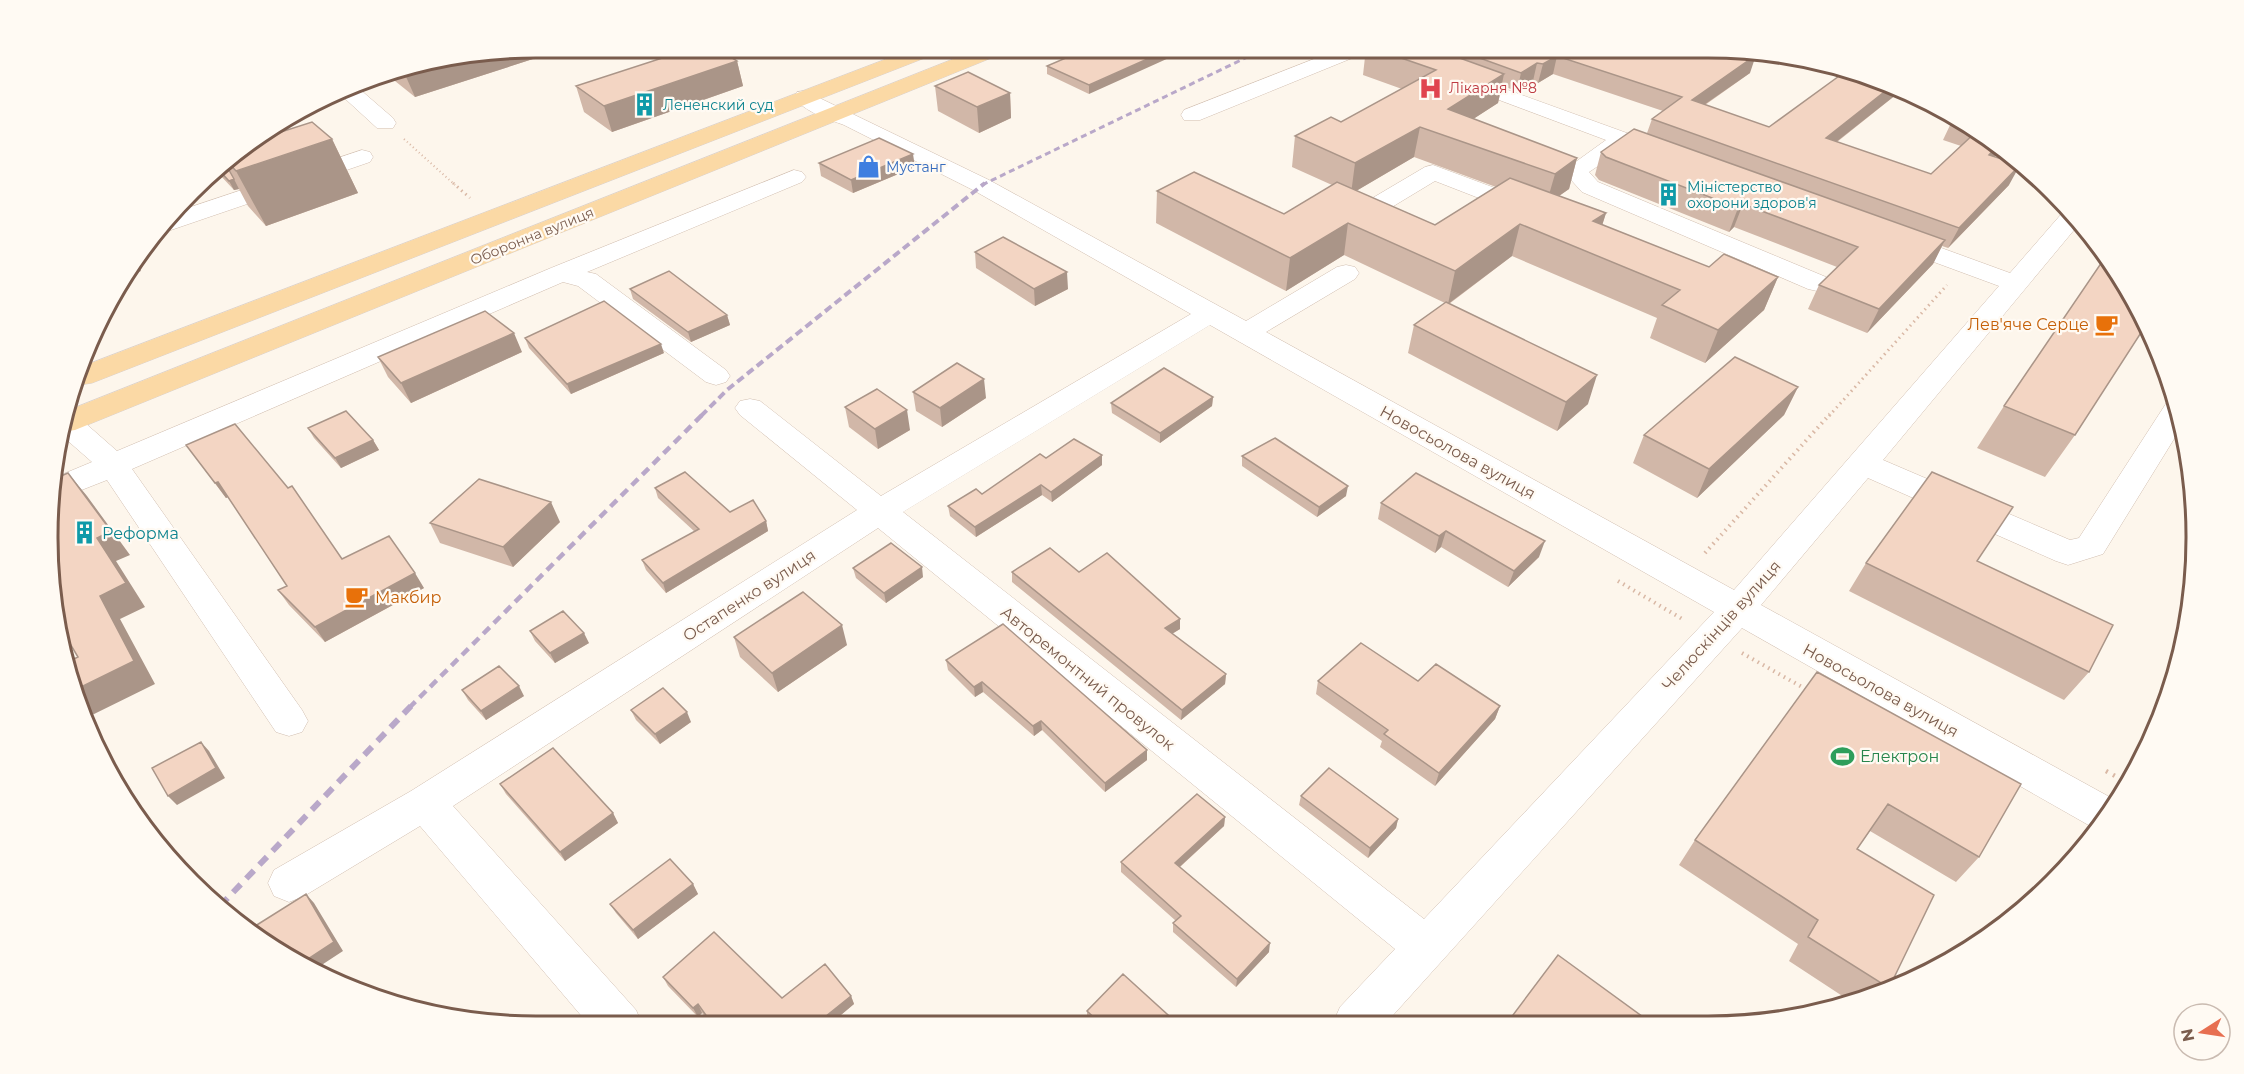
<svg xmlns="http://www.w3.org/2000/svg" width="2244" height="1074" viewBox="0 0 2244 1074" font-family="Montserrat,sans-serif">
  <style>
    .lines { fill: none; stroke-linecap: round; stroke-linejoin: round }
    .minor-casing { stroke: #d1beb0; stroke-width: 1 }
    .major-casing { stroke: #dad1cd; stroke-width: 1 }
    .path-far3 { stroke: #d9b8a5; stroke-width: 2; stroke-dasharray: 1 3; stroke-linecap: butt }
    .path-far2 { stroke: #d9b8a5; stroke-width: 3; stroke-dasharray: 1.5 4; stroke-linecap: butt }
    .path-far1 { stroke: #d9b8a5; stroke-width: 4; stroke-dasharray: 1.5 4.5; stroke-linecap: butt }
    .path { stroke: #d9b8a5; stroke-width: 4.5; stroke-dasharray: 2 6; stroke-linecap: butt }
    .minor { fill: #fff; fill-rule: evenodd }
    .major { fill: #fbd9a5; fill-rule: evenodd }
    .rail-far3 { stroke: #b9a8c9; stroke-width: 3; stroke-dasharray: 6 4; stroke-linecap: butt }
    .rail-far2 { stroke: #b9a8c9; stroke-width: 4; stroke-dasharray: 8 4.5; stroke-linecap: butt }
    .rail-far1 { stroke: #b9a8c9; stroke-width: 4.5; stroke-dasharray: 9 6; stroke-linecap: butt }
    .rail { stroke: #b9a8c9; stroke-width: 6; stroke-dasharray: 11 8; stroke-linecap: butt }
    .wall { fill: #d1b7a8; fill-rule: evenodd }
    .shaded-wall { fill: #aa9588 }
    .building { fill: #f3d5c3; stroke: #aa9588; stroke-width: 1.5 }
    .labels { text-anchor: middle; stroke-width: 4.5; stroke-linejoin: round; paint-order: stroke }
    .far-health-label { font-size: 14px; fill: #be3a42; stroke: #fffaf3; text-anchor: start }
    .far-culture-label { font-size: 14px; fill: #0d838f; stroke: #fffaf3; text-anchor: start }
    .far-shop-label { font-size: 14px; fill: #366cbe; stroke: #fffaf3; text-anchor: start }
    .far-street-label { font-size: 14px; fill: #7a5c4d; stroke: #fffaf3 }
    .food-label { font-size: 16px; fill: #c56008; stroke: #fffaf3; text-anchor: end }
    .street-label { font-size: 16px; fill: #7a5c4d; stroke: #fffaf3 }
    .culture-label { font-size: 16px; fill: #0d838f; stroke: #fffaf3; text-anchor: start }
    .leisure-label { font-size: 16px; fill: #27864d; stroke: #fffaf3; text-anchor: start }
    .rim { fill: none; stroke: #7a5c4d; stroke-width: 3 }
  </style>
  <rect width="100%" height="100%" fill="#fdf6ec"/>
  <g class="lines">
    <defs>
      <path id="minor" d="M1342 48H1370L1367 52 1200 120H1184L1181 115 1184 110Z
        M1458 72 1671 149 1674 154 1671 159 1663 161 1625 148 1589 172 1598 182 1826 277 1830 283 1826 289 1817 291 1808 289 1582 192 1563 171 1606 140 1451 82 1448 78 1451 74Z
        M356 86 393 118 396 123 393 128H377L341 95Z
        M805 91 989 180 1246 321 1337 267 1346 265 1355 267 1359 273 1355 279 1266 332 1734 590 1999 286 1885 244 1881 239 1885 234 1894 231 1903 234 2010 273 2064 211 2068 210 2079 224 1883 460 2070 540 2079 538 2167 402 2174 400 2182 426 2103 554 2068 565 2056 561 1868 478 1761 605 2115 800 2098 830 2092 827 1742 628 1386 1023H1333L1340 1007 1395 949 878 528 453 806 636 1010 643 1026H590L420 826 304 896 289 902 274 896 268 883 274 870 411 791 857 510 740 415 735 408 740 401 750 399 760 401 881 496 1191 314 973 190 844 125C828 119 804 112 794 97L797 92ZM1210 325 1714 612 1424 919 903 512Z
        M362 150 370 152 373 157 370 162 171 230 157 231 170 214Z
        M1433 165 1538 204 1541 209 1538 214 1529 216 1520 214 1435 181 1377 216 1368 218 1359 216 1356 211 1359 206 1425 167Z
        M794 170 802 172 806 177 802 182 587 272 596 274 726 370 730 376 726 382 716 385 706 382 578 286 563 282 132 469 302 710 308 721 302 732 289 736 276 732 107 480 56 500V477L92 462 60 434 68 413 76 415 117 451 551 268Z"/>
      <path id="major" d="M915 48H943L940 52 92 383 79 385 86 365Z
        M981 48H1009L1006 52 75 430 61 432 69 410Z"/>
    </defs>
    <!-- minor casing -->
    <use href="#minor" class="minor-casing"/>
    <!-- major casing -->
    <use href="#major" class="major-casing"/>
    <!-- path-far3 -->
    <path class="path-far3" d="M404 139 455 185"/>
    <!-- path-far2 -->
    <path class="path-far2" d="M453 183 470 198
      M1829 416 1947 285"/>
    <!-- path-far1 -->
    <path class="path-far1" d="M1705 553 1830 414
      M1618 581 1684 620
      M1742 653 1809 691"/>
    <!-- path -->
    <path class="path" d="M2106 771 2126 782"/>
    <!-- minor -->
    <use href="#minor" class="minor"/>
    <!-- major -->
    <use href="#major" class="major"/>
    <!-- rail-far3 -->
    <path class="rail-far3" d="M982 185 1266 48"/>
    <!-- rail-far2 -->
    <path class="rail-far2" d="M701 416 727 390 985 183"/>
    <!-- rail-far1 -->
    <path class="rail-far1" d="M409 708 703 414"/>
    <!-- rail -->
    <path class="rail" d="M220 906 411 706"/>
  </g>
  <!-- wall -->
  <path class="wall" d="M537 48H567L415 97 385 73Z
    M1089 48V94L1047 74V66Z
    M1366 48H1707L1750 73 1705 105 1769 127 1894 85 1902 90 1837 142 1931 174 1961 146 1943 140 1952 121 1955 118 1979 131 1995 157 2009 185 1948 248 1942 246 1933 264 1867 333 1808 309 1819 285 1837 267 1734 227 1729 232 1599 180 1595 175 1601 152 1647 133 1652 119 1663 111 1553 74 1538 83 1533 81 1517 91 1502 86 1498 103 1473 119 1577 158 1569 189 1559 196 1606 213 1602 225 1709 267 1778 277 1764 310 1705 363 1650 338 1657 318 1512 256 1449 304 1588 404 1557 431 1408 353 1414 325 1445 303 1344 255 1286 291 1156 223 1157 191 1284 214 1332 185 1292 167 1295 136 1341 122 1402 89 1363 75ZM1414 157 1496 187 1435 225 1356 191Z
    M737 61 743 86 612 132 584 112 576 86Z
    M935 86 1010 93 1011 118 979 133 938 111Z
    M332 139 358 193 266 226 248 206 239 189 234 190 219 174 217 170 239 149Z
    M819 163 915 167 853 193 821 176Z
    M975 252 1068 289 1035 306 976 268Z
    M630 289 727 315 730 325 691 342 633 299Z
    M525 338 664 353 571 394 529 348Z
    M522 352 411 403 388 377 378 357Z
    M1798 387 1784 415 1697 498 1633 463 1644 435Z
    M913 392 986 398 942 427 916 411Z
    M1213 397 1212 406 1160 443 1112 413 1111 403Z
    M2004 406 2075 435 2045 477 1977 448Z
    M845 407 910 430 878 449 849 427Z
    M308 428 373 440 379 450 341 468 314 438Z
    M186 445 342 559 424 588 325 642 289 605 278 590 287 586 228 497 226 498Z
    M1242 456 1346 496 1317 517 1242 466Z
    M1046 458 1102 465 1052 502 1042 495 976 537 950 516 948 506 982 494Z
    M2190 479 2192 496 2183 492Z
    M655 488 730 512 766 521 768 531 666 593 646 570 642 560 695 532 658 498Z
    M1381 503 1539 557 1508 587 1441 547 1435 553 1378 519Z
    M560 522 513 567 440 543 430 523Z
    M1977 561 2089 672 2064 700 1849 591 1866 563Z
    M853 568 923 577 886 603 856 578Z
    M1012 572H1079L1180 629 1172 634 1226 674 1225 684 1181 720 1012 582Z
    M530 631 589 643 555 663 535 641Z
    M734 637 847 645 778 692 740 657Z
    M946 660 1147 750V760L1105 792 1042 730 1034 736 983 692 975 697 948 670Z
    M1817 672 1979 857 1956 882 1870 831 1857 849 1889 988 1885 991 1850 1001 1789 961 1798 944 1679 865 1695 840Z
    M1318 681H1418L1500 706 1495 719 1435 786 1380 747 1382 741 1316 694Z
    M462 690 524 696 486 720 468 700Z
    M631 710 691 722 660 744 636 720Z
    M500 784 613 813 618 823 565 861 506 794Z
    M1301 796 1398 819 1396 828 1368 858 1299 805Z
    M1225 817 1224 826 1180 867 1269 952 1236 987 1173 932V923L1176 921 1121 872V862Z
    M693 884 698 894 638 939 616 913 610 904Z
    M663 977 782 998 851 996 854 1004 829 1025H712L702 1013 698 1017 668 986Z
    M1087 1011 1178 1024H1092L1087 1019Z"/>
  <!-- shaded-wall -->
  <path class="shaded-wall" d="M537 48H567L415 97 403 70Z
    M1172 48H1191L1089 94V85Z
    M1756 55 1750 73 1685 118 1692 100Z
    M1557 56 1553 74 1538 83 1543 64Z
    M737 61 743 86 612 132 604 106Z
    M1537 63 1533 81 1517 91 1521 73Z
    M1504 74 1498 103 1447 136 1448 109Z
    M1893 85 1902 90 1817 157 1826 138Z
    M1010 93 1011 118 979 133 977 107Z
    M1420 127 1414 157 1351 194 1355 163Z
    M332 139 358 193 266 226 236 171Z
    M1997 146 2002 149 1979 174 1989 155Z
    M913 154 915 167 853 193 851 180Z
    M1577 158 1569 189 1546 205 1555 174Z
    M2020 165 2009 185 1948 248 1959 228Z
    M234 179 239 189 234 190 229 181Z
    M1743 204 1734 227 1729 232 1738 208Z
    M1606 213 1596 245 1593 221Z
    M1348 223 1344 255 1286 291 1290 258Z
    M1520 224 1512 256 1448 304 1455 271Z
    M1945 240 1933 264 1867 333 1879 309Z
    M136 262 141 271 125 277Z
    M1067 272 1068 289 1035 306 1034 289Z
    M1778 277 1764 310 1705 363 1718 330Z
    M727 315 730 325 691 342 688 332Z
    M514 333 522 352 411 403 401 383Z
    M661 344 664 353 571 394 567 384Z
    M1597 375 1588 404 1557 431 1566 402Z
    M984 379 986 398 942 427 940 408Z
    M1798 387 1784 415 1697 498 1709 469Z
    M1213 397 1212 406 1160 443V433Z
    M907 410 910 430 878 449 875 429Z
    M373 440 379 450 341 468 335 458Z
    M1102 455V465L1052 502 1051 492Z
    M68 473 87 496 130 555 116 561 145 607 120 619 155 684 88 717 79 688 100 596 97 538Z
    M218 482 228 497 226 498 215 483Z
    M1041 485 1042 495 976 537 975 527Z
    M1348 486 1346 496 1317 517 1319 507Z
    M551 502 560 522 513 567 503 547Z
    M766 521 768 531 666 593 663 583Z
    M1446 531 1441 547 1435 553 1439 536Z
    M1545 541 1539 557 1508 587 1514 571Z
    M922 567 923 577 886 603 884 593Z
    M415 573 424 588 325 642 315 627Z
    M1180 619V629L1165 638V628Z
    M842 625 847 645 778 692 772 673Z
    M584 633 589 643 555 663 550 653Z
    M1226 674 1225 684 1181 720 1182 710Z
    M982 682 983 692 975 697 974 687Z
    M519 686 524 696 486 720 481 711Z
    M1500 706 1495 719 1435 786 1439 773Z
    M687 712 691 722 660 744 655 734Z
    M1041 721 1042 730 1034 736 1033 726Z
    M201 742 209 751 225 778 177 805 168 796Z
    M1147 750V760L1105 792V783Z
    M613 813 618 823 565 861 560 852Z
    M1225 817 1224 826 1174 872 1175 863Z
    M1398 819 1396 828 1368 858 1370 848Z
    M693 884 698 894 638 939 633 930Z
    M306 894 314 903 343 951 314 970 302 963Z
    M1270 943 1269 952 1236 987 1237 979Z
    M851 996 854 1004 829 1025H815Z
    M698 1004 702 1013 698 1017 693 1008Z"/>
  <!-- building -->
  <path class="building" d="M693 48H717L737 61 604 106 576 86Z
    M1089 48H1172L1089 85 1047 66Z
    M1372 48H1432L1504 74 1448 109 1577 158 1555 174 1420 127 1355 163 1295 136 1331 117 1341 122 1436 70Z
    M1452 48H1707L1746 52 1756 55 1692 100 1769 127 1846 71 1893 85 1826 138 1931 174 1978 130 1997 146 1989 155 2020 165 1959 228 1652 119 1682 97 1557 56 1543 64 1537 63 1521 73Z
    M968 72 1010 93 977 107 935 86Z
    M1955 118 1975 129 1952 121Z
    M312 122 332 139 236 171 227 161 239 149 259 139Z
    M1634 129 1945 240 1879 309 1819 285 1858 247 1743 204 1738 208 1606 157 1601 152Z
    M879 138 913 154 851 180 819 163Z
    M225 163 234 179 229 181 218 169Z
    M1194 172 1284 214 1337 182 1435 225 1510 178 1606 213 1593 221 1709 267 1724 254 1778 277 1718 330 1662 305 1680 290 1520 224 1455 271 1348 223 1290 258 1157 191Z
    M1003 237 1067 272 1034 289 975 252Z
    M2106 256 2114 266 2146 325 2075 435 2004 406Z
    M669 271 727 315 688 332 630 289Z
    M604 301 661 344 567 384 525 338Z
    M1446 302 1597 375 1566 402 1414 325Z
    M485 311 514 333 401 383 378 357Z
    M1735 357 1798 387 1709 469 1644 435Z
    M957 363 984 379 940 408 913 392Z
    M1164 368 1213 397 1160 433 1111 403Z
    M877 389 907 410 875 429 845 407Z
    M346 411 373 440 335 458 308 428Z
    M235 424 288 488 292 486 342 559 389 536 415 573 315 627 278 590 287 586 218 482 215 483 186 445Z
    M1275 438 1348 486 1319 507 1242 456Z
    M1074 439 1102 455 1051 492 1041 485 975 527 948 506 976 489 982 494 1040 454 1046 458Z
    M685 472 730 512 753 500 766 521 663 583 642 560 699 529 655 488Z
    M1932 472 2013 507 1977 561 2113 625 2089 672 1866 563Z
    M68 473 111 531 97 538 126 583 100 596 134 661 79 688 70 661 78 657 60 627 52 600 56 478Z
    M1416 473 1545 541 1514 571 1446 531 1439 536 1381 503Z
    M479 479 551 502 503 547 430 523Z
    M891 543 922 567 884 593 853 568Z
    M1050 548 1079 572 1107 553 1180 619 1165 628 1226 674 1182 710 1012 572Z
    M803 592 842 625 772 673 734 637Z
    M563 611 584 633 550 653 530 631Z
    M1003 624 1147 750 1105 783 1041 721 1033 726 982 682 974 687 946 660Z
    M1361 643 1418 681 1436 664 1500 706 1439 773 1384 734 1388 730 1318 681Z
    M499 666 519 686 481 711 462 690Z
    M1817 672 2021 784 1979 857 1888 804 1857 849 1934 895 1889 988 1808 937 1818 920 1695 840Z
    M663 688 687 712 655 734 631 710Z
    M201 742 216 768 168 796 152 768Z
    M553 748 613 813 560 852 500 784Z
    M1329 768 1398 819 1370 848 1301 796Z
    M1197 794 1225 817 1175 863 1270 943 1237 979 1173 923 1181 916 1121 862Z
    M670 859 693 884 633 930 610 904Z
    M306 894 334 942 302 963 265 943 258 938 252 928Z
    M714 932 782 998 825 964 851 996 815 1025H713L698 1004 693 1008 663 977Z
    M1558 955 1650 1022 1507 1023Z
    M1123 974 1178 1024H1101L1087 1011Z"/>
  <!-- icons -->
  <defs>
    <symbol id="hospital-bare" viewBox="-9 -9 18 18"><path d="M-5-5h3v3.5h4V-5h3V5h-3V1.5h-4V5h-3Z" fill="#e0444e" stroke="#fffaf3" stroke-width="2.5" paint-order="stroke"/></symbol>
    <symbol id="building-bare" viewBox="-9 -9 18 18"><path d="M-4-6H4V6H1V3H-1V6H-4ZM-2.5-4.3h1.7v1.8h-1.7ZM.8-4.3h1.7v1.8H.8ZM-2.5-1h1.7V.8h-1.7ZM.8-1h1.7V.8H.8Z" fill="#0f9aa8" stroke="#fffaf3" stroke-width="2.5" paint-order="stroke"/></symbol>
    <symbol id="shop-bare" viewBox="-9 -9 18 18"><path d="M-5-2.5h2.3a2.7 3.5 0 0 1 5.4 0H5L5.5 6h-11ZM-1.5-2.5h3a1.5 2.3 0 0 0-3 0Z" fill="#3f7fe0" stroke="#fffaf3" stroke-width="2.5" paint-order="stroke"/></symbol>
    <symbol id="cafe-bare" viewBox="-9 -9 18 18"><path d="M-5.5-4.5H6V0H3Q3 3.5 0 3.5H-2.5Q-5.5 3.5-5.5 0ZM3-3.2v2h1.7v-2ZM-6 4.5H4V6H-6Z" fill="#e8710a" stroke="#fffaf3" stroke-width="2.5" paint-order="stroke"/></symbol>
    <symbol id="stadium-bare" viewBox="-9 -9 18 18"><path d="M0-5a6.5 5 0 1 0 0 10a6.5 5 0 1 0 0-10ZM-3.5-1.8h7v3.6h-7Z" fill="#2e9e5b" stroke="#fffaf3" stroke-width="2.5" paint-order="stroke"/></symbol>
  </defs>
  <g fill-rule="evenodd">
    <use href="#hospital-bare" x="1414" y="72" width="33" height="33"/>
    <use href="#building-bare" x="628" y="88" width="33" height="33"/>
    <use href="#shop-bare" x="852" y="150" width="33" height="33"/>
    <use href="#building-bare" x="1652" y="178" width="33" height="33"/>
    <use href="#cafe-bare" x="2090" y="308" width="33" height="33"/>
    <use href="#building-bare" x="68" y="516" width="33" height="33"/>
    <use href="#cafe-bare" x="340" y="580" width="33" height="33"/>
    <use href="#stadium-bare" x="1826" y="740" width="33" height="33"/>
  </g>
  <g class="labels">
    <!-- far-health labels -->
    <g class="far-health-label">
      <text x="1449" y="93">Лікарня №8</text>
    </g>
    <!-- far-culture labels -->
    <g class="far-culture-label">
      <text x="663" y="110">Лененский суд</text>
      <text x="1687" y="192">Міністерство<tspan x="1687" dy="16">охорони здоров'я</tspan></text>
    </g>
    <!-- far-shop labels -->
    <g class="far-shop-label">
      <text x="886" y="172">Мустанг</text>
    </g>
    <!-- far-street labels -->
    <g class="far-street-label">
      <text transform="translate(532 236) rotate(-22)" y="5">Оборонна вулиця</text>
    </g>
    <!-- food labels -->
    <g class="food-label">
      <text x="2089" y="330">Лев'яче Серце</text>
      <text x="375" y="603" text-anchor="start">Макбир</text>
    </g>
    <!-- street labels -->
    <g class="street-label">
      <text transform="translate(1458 452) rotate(29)" y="6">Новосьолова вулиця</text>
      <text transform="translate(749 595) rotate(-33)" y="6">Остапенко вулиця</text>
      <text transform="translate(1721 625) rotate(-48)" y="6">Челюскінців вулиця</text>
      <text transform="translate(1088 678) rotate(39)" y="6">Авторемонтний провулок</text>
      <text transform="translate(1881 690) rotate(29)" y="6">Новосьолова вулиця</text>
    </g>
    <!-- culture labels -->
    <g class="culture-label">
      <text x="102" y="539">Реформа</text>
    </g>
    <!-- leisure labels -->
    <g class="leisure-label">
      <text x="1860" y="762">Електрон</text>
    </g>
  </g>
  <!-- crop -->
  <path d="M0 0H2244V1074H0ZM536 58H1708A478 478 0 0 1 2186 536V538A478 478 0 0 1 1708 1016H536A478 478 0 0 1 58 538V536A478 478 0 0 1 536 58Z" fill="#fffaf3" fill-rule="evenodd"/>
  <path class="rim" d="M536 58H1708A478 478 0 0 1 2186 536V538A478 478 0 0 1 1708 1016H536A478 478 0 0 1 58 538V536A478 478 0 0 1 536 58Z"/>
  <!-- north arrow -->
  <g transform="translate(2202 1032) rotate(258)"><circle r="28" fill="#fffaf3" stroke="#cabbb1" stroke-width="1.5"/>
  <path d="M0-4.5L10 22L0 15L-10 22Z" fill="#e76f51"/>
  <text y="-9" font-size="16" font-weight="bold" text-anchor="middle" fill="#7a5c4d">N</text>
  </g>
</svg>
